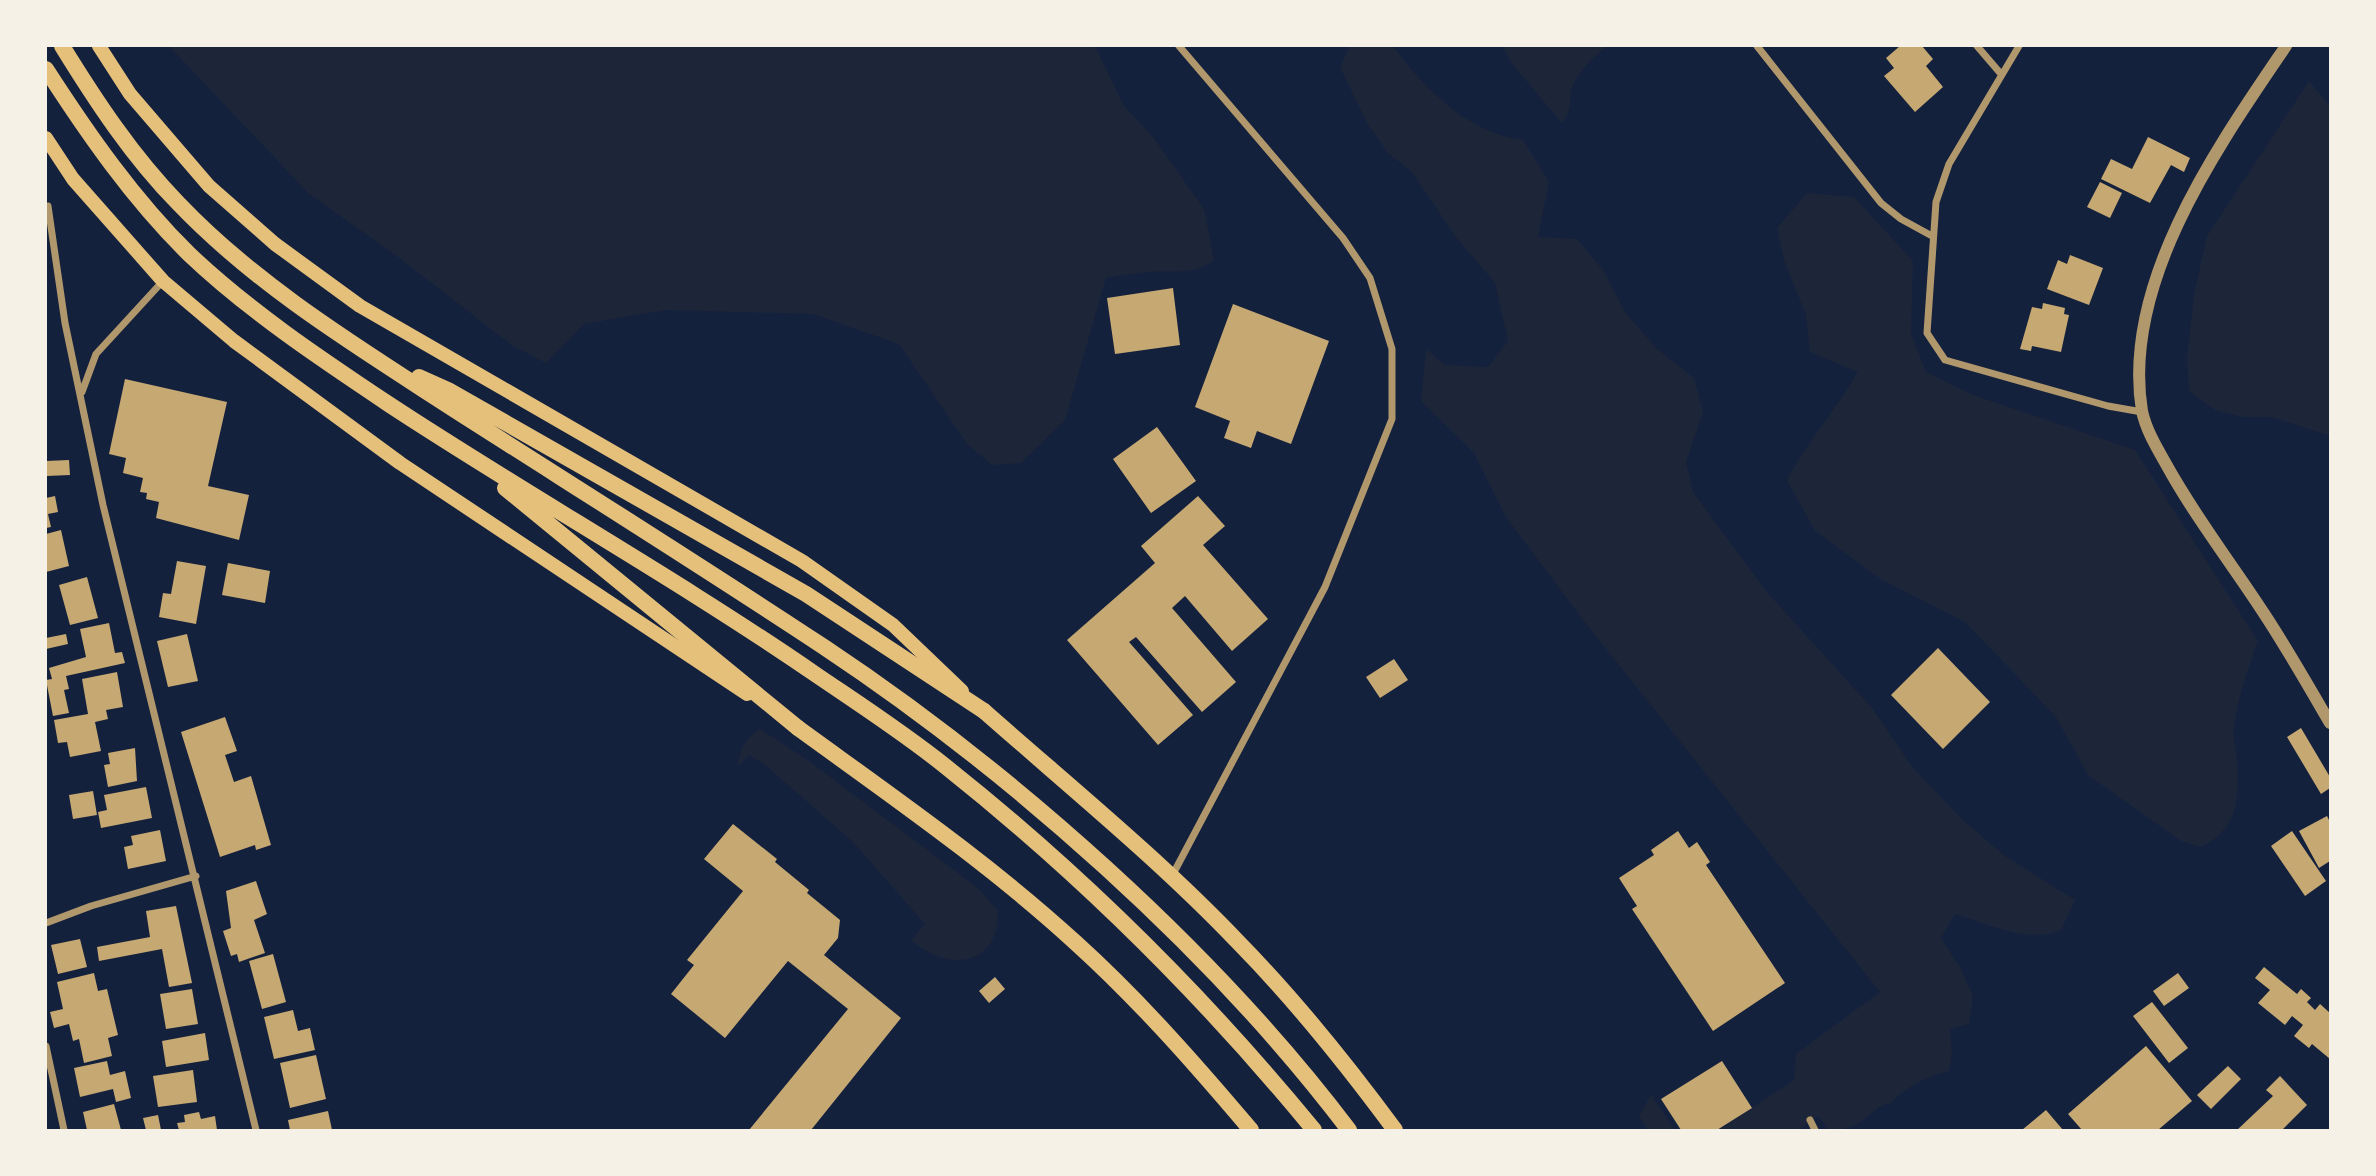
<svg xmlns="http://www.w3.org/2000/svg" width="2376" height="1176" viewBox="0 0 2376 1176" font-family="'Fira Sans Condensed',sans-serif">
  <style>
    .green { fill: #1d2539 }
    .building { fill: #c6a872 }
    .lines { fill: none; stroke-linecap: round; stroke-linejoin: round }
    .minor { stroke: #b1986c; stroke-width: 7 }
    .tertiary { stroke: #b1986c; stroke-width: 12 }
    .secondary { stroke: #e5c07b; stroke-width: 14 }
    .primary { stroke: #e5c07b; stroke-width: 16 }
    .trunk { stroke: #e5c07b; stroke-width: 16 }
  </style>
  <rect width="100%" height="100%" fill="#14213d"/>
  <!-- green -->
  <path class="green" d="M169 46H1095L1124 106 1153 137 1204 209 1214 260C1193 276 1174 270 1150 272 1135 273 1120 276 1106 278L1065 420 1021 463 992 465 967 444 899 344 813 314 666 310 584 324 546 363 513 346 394 254 309 194Z
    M1350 46H1393C1424 88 1467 133 1523 140L1549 182 1538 237 1577 239 1603 270 1625 312 1656 348 1694 378 1703 412 1686 462 1693 492 1766 591 1872 708 1913 768 1963 820 2005 856 2075 900 2061 930C2027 944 1989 924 1955 914L1941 938 1961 969 1973 996 1969 1024 1950 1029 1952 1054 1949 1071C1929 1075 1905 1088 1891 1103 1867 1107 1868 1130 1830 1130L1817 1116 1800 1130H1719L1794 1080 1796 1054 1880 992 1583 620 1506 517 1474 453 1421 401 1426 349 1445 365 1488 367 1508 341 1495 283 1455 236 1412 172 1388 153 1367 123 1340 67Z
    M1503 46H1607C1595 56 1579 70 1573 85 1567 102 1575 104 1562 123L1512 64Z
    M2309 81 2330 106V436L2272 417H2243L2215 410 2189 391 2187 358 2194 295 2207 236Z
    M1807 193 1854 197 1913 261 1911 334 1926 372 1973 395 2135 450 2258 641C2248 669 2238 697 2234 726 2232 737 2236 748 2237 759 2239 797 2239 829 2201 847L2181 841 2088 775 2056 717 1965 622 1882 580 1815 531 1787 480C1807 442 1836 409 1858 372L1810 352 1806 315 1784 260 1777 228Z
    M760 729 809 761 978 888 998 911C999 968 947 972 911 940L925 924 853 842 764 764 749 755 738 766C740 748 744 740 760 729Z
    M1651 1095 1675 1130H1648L1639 1116Z"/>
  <!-- building -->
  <path class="building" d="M1900 46H1922L1933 59 1926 66 1943 87 1915 112 1884 76 1894 68 1886 58Z
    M2148 137 2190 158 2184 172 2171 165 2150 203 2101 179 2111 159 2132 169Z
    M2100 182 2122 193 2110 218 2087 207Z
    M2070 255 2103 268 2089 305 2047 289 2058 260 2067 264Z
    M1173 288 1180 345 1115 354 1107 298Z
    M2043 303 2065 308 2064 314 2069 315 2061 352 2032 346 2031 351 2020 349 2032 307 2042 309Z
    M1233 304 1329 341 1291 444 1257 431 1251 448 1224 438 1230 421 1195 407Z
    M125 379 227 402 208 486 249 495 239 540 156 518 159 502 146 499 147 493 140 492 143 478 123 473 126 458 109 454Z
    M1157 427 1196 481 1151 513 1113 459Z
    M69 460 70 475 47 476 46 461Z
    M55 496 58 512 48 514 51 527 46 528V498Z
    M1198 496 1225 526 1203 545 1268 619 1232 651 1185 596 1172 608 1236 682 1202 712 1136 637 1129 642 1193 715 1158 745 1067 640 1155 563 1141 546Z
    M61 530 69 566 46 572V534Z
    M177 561 206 566 196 624 159 617 163 593 171 594Z
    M228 563 270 571 265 603 222 595Z
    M87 577 98 618 70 625 59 585Z
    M109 623 115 653 122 652 125 663 66 676 69 689 64 690 69 713 53 716 46 680 52 679 49 668 86 657 80 629Z
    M66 634 68 644 46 649V638Z
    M187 634 198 681 168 687 157 641Z
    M1938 648 1990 702 1943 749 1891 695Z
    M1394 659 1408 680 1380 698 1366 677Z
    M117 672 123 707 106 710 108 719 95 722 101 751 70 757 67 742 58 743 54 720 88 714 82 679Z
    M225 717 237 751 225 755 234 782 251 776 271 845 256 850 255 845 220 857 181 732Z
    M2301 728 2330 777V788L2321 794 2287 737Z
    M135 748 137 781 108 787 104 765 110 764 108 753Z
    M146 787 152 818 101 828 98 812 107 810 104 795Z
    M93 791 97 815 73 819 69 795Z
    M2327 816 2330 822V861L2319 868 2299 831Z
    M733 824 777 859 775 862 809 890 807 893 840 920 838 938 824 955 901 1018 811 1130H749L848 1009 788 961 725 1038 671 994 694 965 687 960 743 891 704 859Z
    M160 830 166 861 128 869 124 847 133 845 131 836Z
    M1678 831 1689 848 1697 842 1710 862 1706 865 1785 983 1713 1031 1632 909 1637 906 1619 878 1654 855 1651 850Z
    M2292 831 2326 881 2305 896 2271 846Z
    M256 881 267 914 254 920 265 953 239 962 237 954 231 956 223 931 231 928 226 891Z
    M176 906 192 983 169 987 162 949 99 961 97 947 150 937 146 911Z
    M80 939 87 967 58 974 51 945Z
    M273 954 286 1002 262 1009 249 961Z
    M2264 967 2297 994 2301 989 2311 998 2307 1002 2315 1010 2320 1004 2330 1013V1059L2312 1044 2309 1048 2294 1036 2303 1025 2292 1016 2285 1025 2258 1003 2270 990 2255 978Z
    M94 973 98 991 107 989 118 1035 108 1038 112 1056 84 1063 79 1039 73 1041 69 1024 54 1028 50 1012 63 1009 57 982Z
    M2178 973 2189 988 2164 1006 2153 991Z
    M995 977 1005 989 989 1003 979 991Z
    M192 989 198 1024 166 1029 160 994Z
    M2152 1002 2188 1048 2169 1063 2133 1016Z
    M293 1010 298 1031 310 1028 315 1050 274 1059 264 1017Z
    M205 1033 209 1060 166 1067 162 1041Z
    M2146 1046 2192 1101 2158 1130H2082L2068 1114Z
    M316 1055 326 1099 290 1108 280 1063Z
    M107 1061 110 1075 125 1071 131 1098 116 1102 113 1089 80 1097 74 1068Z
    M1722 1061 1752 1108 1717 1130H1681L1661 1099Z
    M2228 1066 2241 1079 2211 1109 2197 1095Z
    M193 1070 197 1102 158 1107 153 1076Z
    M2280 1076 2307 1105 2282 1130H2237L2273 1096 2266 1090Z
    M114 1104 121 1130H87L83 1112Z
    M2046 1110 2063 1130H2022Z
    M328 1111 332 1130H290L288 1120Z
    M199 1112 201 1119 215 1116 217 1130H179L177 1123 185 1122 184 1115Z
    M158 1115 161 1130H146L143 1118Z"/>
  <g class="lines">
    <!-- minor -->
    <path class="minor" d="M1757 46 1881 203 1901 219 1932 236
      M1977 46 2001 74
      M2019 46 1949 164 1936 202 1927 333 1945 360 2108 406 2142 412
      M48 206 65 323 103 505 256 1130
      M82 392 96 354 163 281
      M1172 876 1325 587 1392 419V349L1370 278 1343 238 1179 46
      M46 923 91 906 196 876
      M46 1046 64 1130
      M1810 1120 1815 1130"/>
    <!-- tertiary -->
    <path class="tertiary" d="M2286 46C2218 146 2121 283 2142 411 2146 430 2157 448 2166 464 2195 517 2232 564 2265 615 2288 650 2309 687 2330 723"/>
    <!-- secondary -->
    <path class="secondary" d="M99 46 130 94 209 186 275 244 360 306 802 561 893 625 962 691
      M46 138 73 179 163 281 234 341 400 463 747 694"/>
    <!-- primary -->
    <path class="primary" d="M984 711C1070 787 1160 860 1239 943 1296 1001 1347 1065 1395 1130
      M798 728C893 797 990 864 1076 943 1140 1001 1196 1065 1251 1130"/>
    <!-- trunk -->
    <path class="trunk" d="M62 46C96 101 132 156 178 203 258 287 361 349 458 412 580 490 703 567 824 647 1012 772 1213 950 1349 1130
      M46 69C88 134 133 199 189 254 249 311 321 359 390 405 530 497 677 579 815 674 859 704 904 733 945 766 1081 874 1204 996 1314 1130
      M419 377 448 390 806 594 984 711
      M505 488 798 728"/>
  </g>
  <!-- border -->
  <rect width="2376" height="1176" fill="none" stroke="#f6f1e7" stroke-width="94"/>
</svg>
